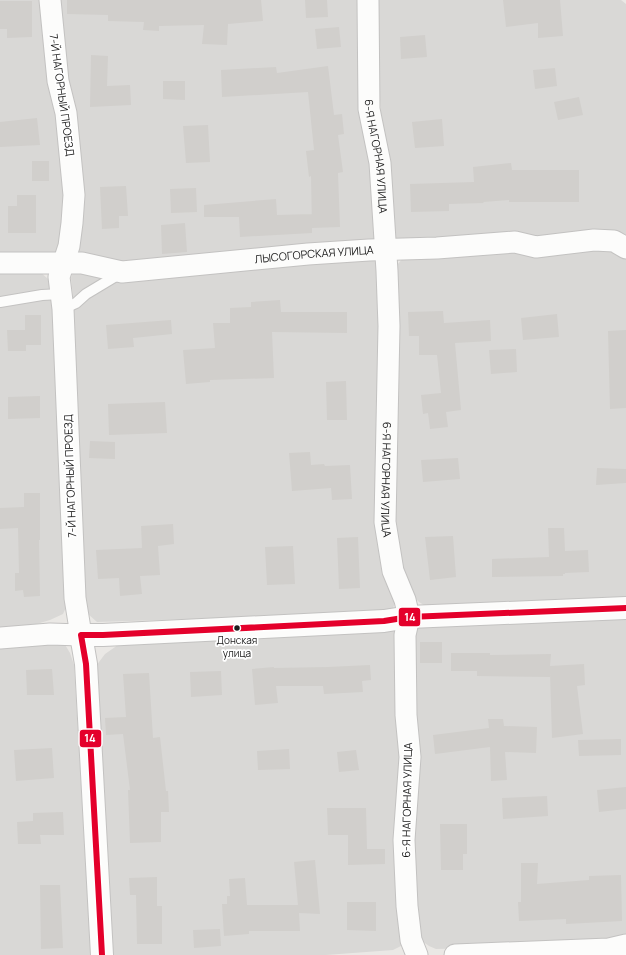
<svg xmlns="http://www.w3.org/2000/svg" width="626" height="955" viewBox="0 0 626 955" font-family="Manrope,sans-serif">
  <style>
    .residential { fill: #d9d8d6 }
    .building { fill: #d1cfcc }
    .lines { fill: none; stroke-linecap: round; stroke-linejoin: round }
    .service-casing { stroke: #c3c2c1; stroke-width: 12 }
    .minor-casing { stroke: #c3c2c1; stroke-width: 23 }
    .tertiary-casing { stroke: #c3c2c1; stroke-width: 24 }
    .service { stroke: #fcfcfb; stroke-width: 10 }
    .minor { stroke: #fcfcfb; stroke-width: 21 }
    .tertiary { stroke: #fcfcfb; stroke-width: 22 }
    .bus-1-casing { stroke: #fff; stroke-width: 9 }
    .bus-1 { stroke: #e4002b; stroke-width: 6 }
    .bus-dot { fill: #1c1c1c; stroke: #fff; stroke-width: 1.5 }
    .labels { text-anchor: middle; stroke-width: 3.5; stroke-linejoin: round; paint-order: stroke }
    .bus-label { font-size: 10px; fill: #1c1c1c; stroke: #fff }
    .street-label { font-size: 11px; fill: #1c1c1c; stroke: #fff }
    .line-badge { stroke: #fff; stroke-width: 1.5 }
    .badge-label { font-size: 11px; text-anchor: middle; font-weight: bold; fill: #fff }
  </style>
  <rect width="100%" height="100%" fill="#eae8e5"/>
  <!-- residential -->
  <path class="residential" d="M0 0H44L68 199 64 245 54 256 0 257Z
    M57 0H364L373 167 376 239 367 245 121 268 82 256 76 247Z
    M373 0H621L626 4V236L404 242 394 237 389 227Z
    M594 244 626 253V598L427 607 419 602 411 594 399 569 392 523 397 265 404 257Z
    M368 257 376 262 396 600 392 611 381 613 97 622 88 614 84 599 73 296 71 278 74 269Z
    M0 269 38 270 48 279 54 311 68 603 63 614 50 620 23 628 0 630Z
    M626 615V941L610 945 436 949 429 946 422 941 415 932 412 631 419 625Z
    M398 628 403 945 393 950 326 955H111L96 666 105 654 118 645Z
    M64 643 70 653 74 665 91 955H0V645Z"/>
  <!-- building -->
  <path class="building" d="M67 0H261L263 21 228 24 227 45 202 44 204 25 159 26V31L143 30 144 22 108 21V15L67 14Z
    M305 0H327L328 17 306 18Z
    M503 0H560L563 36 538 38V23L506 27Z
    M0 1H32V37L7 38V29H0Z
    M339 27 341 47 317 49 315 29Z
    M425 35 427 57 401 59 400 37Z
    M91 55 108 56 107 86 130 85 131 105 90 107Z
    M328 66 334 115 342 114 344 134 338 135 343 172 338 173 340 227 312 228 311 176 309 177 306 151 314 150 308 92 222 97 221 70 276 67 277 73Z
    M555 68 557 86 535 89 533 70Z
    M163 81H185V100L163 99Z
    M579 97 583 115 558 120 554 102Z
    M37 118 40 145 0 147V122Z
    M442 119 444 146 415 148 412 122Z
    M208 125 210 162 186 163 183 126Z
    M32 161H49V181H32Z
    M511 163 512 170H579V202H509V200L483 202 484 203 449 204V211L411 212 410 184 474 182 473 167Z
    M126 186 128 216H119V228L102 229 100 187Z
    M196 188 197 212 171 213 170 189Z
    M17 195H36V233H8V206H17Z
    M276 199 277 215 312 214V233L240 237 239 217H204V205Z
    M185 223 187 252 162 254 161 225Z
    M280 300 281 312H347V333L272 332 274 378 210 380V382L186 384 183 350 215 348 213 323H230V308L251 307V302Z
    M443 311 444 323 490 320 491 341 455 343 461 410 446 412 448 427 430 429 428 413 423 414 421 395 441 393 437 355H419V336H409L408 312Z
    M557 314 559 337 523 340 521 318Z
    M25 315H41V345H26V351H8L7 330H25Z
    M171 320 172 334 133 338 134 347 108 349 106 325Z
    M626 330V408L610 409 608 331Z
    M516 349 517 372 491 374 489 350Z
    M346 381 347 420H327L326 382Z
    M40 396V418L8 419V397Z
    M165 402 167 433 109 435 108 404Z
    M90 441 115 442V459L89 458Z
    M310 452 311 465 324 464 325 466 350 465 352 499 332 500 331 488 292 491 289 453Z
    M458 458 460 479 423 482 421 460Z
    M597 468 626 469V483L596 485Z
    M24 493H40V540H39L40 596 24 597 23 590 15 591V573H19L18 528 0 529V508L24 507Z
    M173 524 174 544 158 546 160 575 140 576 142 594 120 596 119 578 98 579 96 550 142 548 141 526Z
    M548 528H564L565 551 588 550 589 572 565 573V574H563V576L492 577V559L549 557Z
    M453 536 456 577 430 580 425 537Z
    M358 537 360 588 339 589 337 538Z
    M293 546 295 584 267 585 265 547Z
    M420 642H442V663H420Z
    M451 653H490V655L551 654 550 666 584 664 585 685 577 686 583 734 552 738 550 673V677L477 676V671H451Z
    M370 665 371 680 362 681 363 692 324 694 323 686H276L278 703 255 705 252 669 274 667V668L328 667Z
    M52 669 54 695H27L26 670Z
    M221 671 222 695 191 697 190 672Z
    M149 673 153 738 160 737 166 791H168L169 812H161V842L130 843 128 790H130L123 734 106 735 105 718 126 717 123 674Z
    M488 719H503L504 726 537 727 536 753 505 752 507 780 491 781 490 747 435 754 433 735 489 728Z
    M621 739V755L579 756 578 740Z
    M52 748 54 778 16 781 14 750Z
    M289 749 290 769 258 770 257 751Z
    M356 750 359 770 339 772 337 752Z
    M626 787V809L599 812 597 790Z
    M547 796 548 816 503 819 502 798Z
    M327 808H366L367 849H385V864L348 865V835H328Z
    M63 812 64 835H40L41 844H18L17 822 33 821V813Z
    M440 824H467V854H463V870H441Z
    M315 860 320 914 299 913 300 931H249V934L224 936 222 904H227V896H230L229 879 245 878 247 905H298L294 862Z
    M521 863H538L537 884 589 880V876L621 875 622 921 566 924V919L519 921 518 902H521Z
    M157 877V906H162V944H137L136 895H130L129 878Z
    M40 885H60L63 948 41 949Z
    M347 902H376V931L347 930Z
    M220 929 221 946 194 948 193 930Z"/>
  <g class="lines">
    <defs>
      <path id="service" d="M0 302 42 295 61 294
        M63 309 76 303 86 294 121 273"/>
      <g id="minor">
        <path id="s1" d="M368 0 369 109 380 163 387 271 389 326 385 522 393 571 405 600 409 617 405 635 406 715 410 757 404 840 407 906 411 940 417 955"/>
        <path id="s2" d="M0 263H82L122 272 308 254 369 250 437 248 515 242 536 247 594 240 614 241 626 248"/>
        <path d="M0 638 50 634 81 635 75 598 63 309 59 277 69 246 72 223 74 195 66 113 58 81 50 0"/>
        <path d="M455 955 609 949 626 945"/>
      </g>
      <path id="tertiary" d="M102 955 86 664 81 635H103L384 621 409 617 626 608"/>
    </defs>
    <!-- service casing -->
    <use href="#service" class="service-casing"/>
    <!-- minor casing -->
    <use href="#minor" class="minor-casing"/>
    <!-- tertiary casing -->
    <use href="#tertiary" class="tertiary-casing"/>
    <!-- service -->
    <use href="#service" class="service"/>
    <!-- minor -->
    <use href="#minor" class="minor"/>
    <!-- tertiary -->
    <use href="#tertiary" class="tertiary"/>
    <defs>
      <path id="bus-1" d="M102 955 86 664 81 635H103L384 621 409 617 626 608"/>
    </defs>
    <!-- bus-1 casing -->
    <use href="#bus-1" class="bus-1-casing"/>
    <!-- bus-1 -->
    <use href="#bus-1" class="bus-1"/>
  </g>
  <!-- markers -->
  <circle class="bus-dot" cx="237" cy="628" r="3.5"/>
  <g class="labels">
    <!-- bus labels -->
    <g class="bus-label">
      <text x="237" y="644">Донская<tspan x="237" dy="13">улица</tspan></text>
    </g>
    <!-- street labels -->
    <g class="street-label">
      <text transform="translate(62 95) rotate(82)" y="4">7-Й НАГОРНЫЙ ПРОЕЗД</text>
      <text dy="4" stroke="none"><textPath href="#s1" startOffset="157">6-Я НАГОРНАЯ УЛИЦА</textPath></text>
      <text dy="4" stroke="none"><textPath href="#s2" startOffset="316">ЛЫСОГОРСКАЯ УЛИЦА</textPath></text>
      <text transform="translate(70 476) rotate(-92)" y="4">7-Й НАГОРНЫЙ ПРОЕЗД</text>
      <text dy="4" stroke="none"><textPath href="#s1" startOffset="481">6-Я НАГОРНАЯ УЛИЦА</textPath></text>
      <text transform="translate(407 800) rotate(-89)" y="4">6-Я НАГОРНАЯ УЛИЦА</text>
    </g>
  </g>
  <g class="line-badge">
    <rect x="398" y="607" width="23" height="20" rx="4" fill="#e4002b"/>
    <rect x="79" y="729" width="23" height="19" rx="4" fill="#e4002b"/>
  </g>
  <g class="badge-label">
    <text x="410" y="621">14</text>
    <text x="90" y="742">14</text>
  </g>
</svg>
